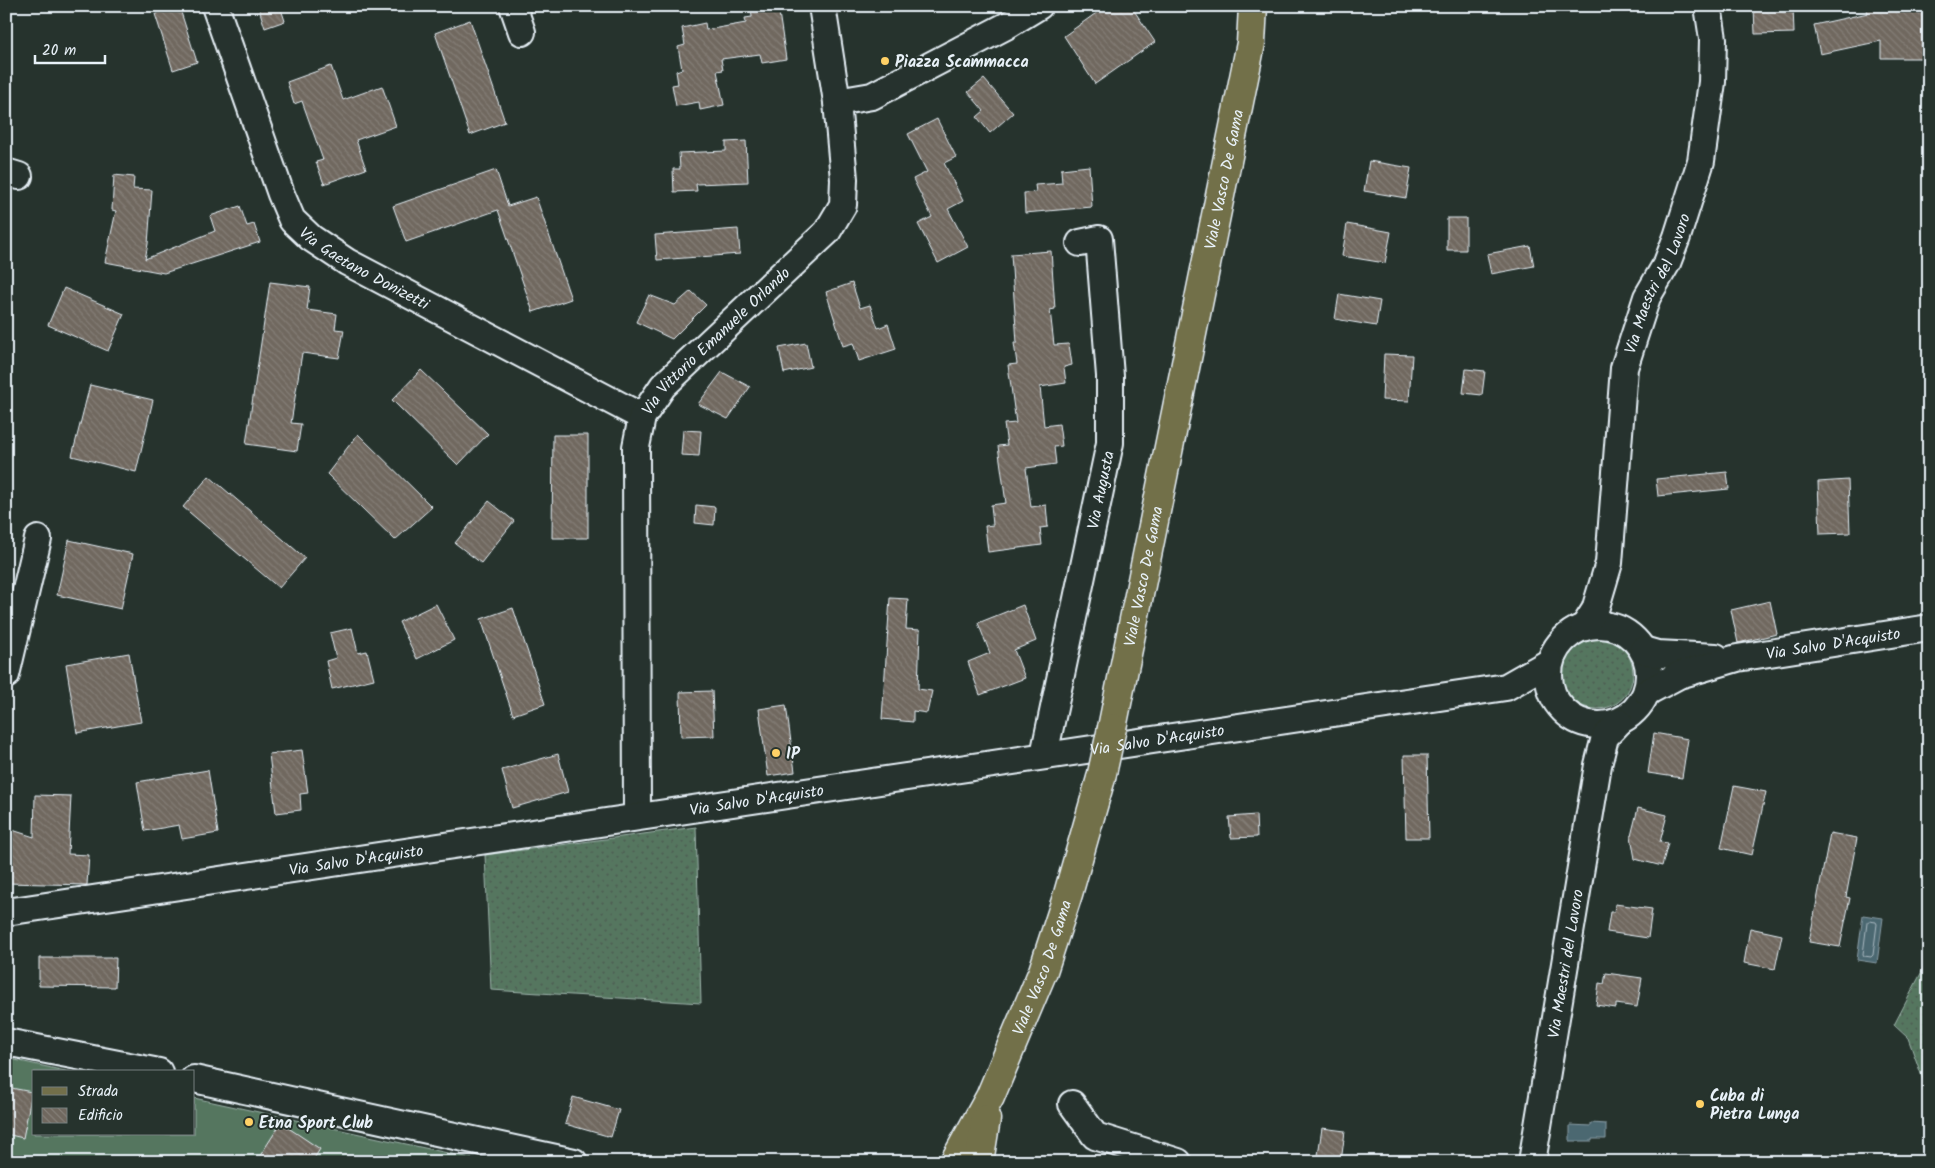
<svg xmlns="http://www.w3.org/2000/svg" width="1935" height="1168" viewBox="0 0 1935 1168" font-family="Kalam,sans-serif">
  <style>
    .grass { fill: url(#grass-dots); stroke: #9eb4ac }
    .pitch { fill: #55765f; stroke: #9eb4ac }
    .water { fill: #4c6771; stroke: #8a9ea7 }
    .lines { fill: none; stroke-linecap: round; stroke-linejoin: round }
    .shore { stroke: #aabac2; stroke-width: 1 }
    .building { fill: url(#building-back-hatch); stroke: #e8f1f8 }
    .minor-casing { stroke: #e8f1f8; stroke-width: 30 }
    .major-casing { stroke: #e8f1f8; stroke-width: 31 }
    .minor { stroke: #26332d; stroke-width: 26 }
    .major { stroke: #726f4a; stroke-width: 28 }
    .major-bridge-casing { stroke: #e8f1f8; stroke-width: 31; stroke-linecap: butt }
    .major-bridge { stroke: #726f4a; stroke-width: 28 }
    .poi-dot { fill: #ffd166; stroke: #26332d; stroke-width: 2 }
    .labels { text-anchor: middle; stroke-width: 4; stroke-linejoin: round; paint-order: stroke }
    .poi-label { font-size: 16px; font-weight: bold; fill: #e8f1f8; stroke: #26332d; text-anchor: start }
    .street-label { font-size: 16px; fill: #e8f1f8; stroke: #26332d }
  </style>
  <defs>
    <pattern id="grass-dots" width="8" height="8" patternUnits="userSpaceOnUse" patternTransform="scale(1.25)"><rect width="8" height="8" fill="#55765f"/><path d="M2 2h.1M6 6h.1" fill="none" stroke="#4d5d53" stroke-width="1.8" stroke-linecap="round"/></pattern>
    <pattern id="building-back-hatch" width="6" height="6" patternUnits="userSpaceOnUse" patternTransform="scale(1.25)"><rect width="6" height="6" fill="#70685f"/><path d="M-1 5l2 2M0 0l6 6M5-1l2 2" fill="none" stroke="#847e77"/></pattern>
  </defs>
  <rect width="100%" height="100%" fill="#26332d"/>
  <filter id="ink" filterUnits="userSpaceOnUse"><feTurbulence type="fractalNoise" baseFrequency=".02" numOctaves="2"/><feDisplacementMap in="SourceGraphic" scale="10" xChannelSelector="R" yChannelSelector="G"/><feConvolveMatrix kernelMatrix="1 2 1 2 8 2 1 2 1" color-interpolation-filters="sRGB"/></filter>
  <g filter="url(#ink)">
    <!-- grass -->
    <path class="grass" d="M1561 673a36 36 0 1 1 72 0a36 36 0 1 1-72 0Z
      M696 827 701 1003 491 990 485 855Z
      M1929 958V1096L1908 1038 1894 1025Z"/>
    <!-- pitch -->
    <path class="pitch" d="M6 1058 70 1072H34V1134H194V1098L489 1162H6Z"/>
    <!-- water -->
    <path class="water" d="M1863 915 1883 918 1877 963 1857 960Z
      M1591 1123 1606 1124V1139H1592V1141H1570V1125L1591 1126Z"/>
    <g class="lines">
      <!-- shore -->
      <path class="shore" d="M1869 921 1876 922 1877 924 1873 955 1871 957 1864 956 1863 954 1867 923Z"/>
    </g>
    <!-- building -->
    <path class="building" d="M179 6 197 62 173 70 155 14Z
      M258 6H280L285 21 265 28Z
      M751 6H778L786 59 762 63 760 54 721 59 723 70 717 71 724 105 700 110 699 102 676 106 672 85 678 84 676 71 682 69 678 47 685 45 682 28 705 23 706 30 746 23 745 18 752 17Z
      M1106 6H1131L1155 42 1095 84 1064 36Z
      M1754 6H1793L1794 33 1755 34Z
      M1866 6H1922V58H1881V41L1820 54 1814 25 1868 13Z
      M470 20 505 122 470 135 435 33Z
      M331 66 343 100 382 86 396 126 356 140 366 169 324 184 316 162 323 160 302 101 294 104 287 82Z
      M984 79 1013 113 990 133 977 117 984 111 968 92Z
      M937 119 956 157 944 163 963 201 948 209 968 247 938 263 918 224 932 217 913 179 927 172 908 134Z
      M746 141 748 182 696 184 697 191 674 192 673 169H680L679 153 726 151V142Z
      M1369 161 1411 168 1406 198 1364 191Z
      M1089 166 1092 207 1025 213 1024 193 1036 192 1035 185 1062 183 1061 169Z
      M496 170 508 206 536 197 571 299 533 312 498 210 406 242 393 206Z
      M114 175 134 177 133 189 152 190 148 244 145 259 215 231 210 216 240 206 247 226 254 224 260 242 164 273 105 262 116 211 112 210Z
      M1447 218H1466V250H1447Z
      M1347 224 1391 232 1385 263 1342 256Z
      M738 229 740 254 657 260 655 235Z
      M1530 246 1534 266 1491 274 1487 254Z
      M1051 251 1055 309 1050 310 1054 345 1069 344 1072 365 1064 367 1066 383 1040 387 1044 426 1059 424 1062 446 1054 447 1056 464 1026 468 1031 507 1046 505 1048 527 1040 528 1042 545 988 552 985 526 993 525 991 505 1006 503 998 446 1007 445 1004 424 1016 423 1008 365 1017 364 1014 343H1017L1011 254Z
      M270 282 310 287 307 310 337 314 335 329 344 330 339 358 302 353 291 423 301 424 297 451 246 444Z
      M852 283 860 308 870 305 878 328 888 324 896 349 859 361 853 343 843 346 826 292Z
      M64 288 124 314 108 351 48 325Z
      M691 291 706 305 672 339 636 322 649 295 675 305Z
      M1339 294 1380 301 1376 326 1335 319Z
      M806 343 811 367 784 373 779 348Z
      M1384 354 1412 355 1409 401 1382 400Z
      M1466 369 1485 371 1482 395 1463 393Z
      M421 370 488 434 458 465 392 400Z
      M722 372 750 387 728 419 698 404Z
      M90 385 153 400 136 472 72 456Z
      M683 430 701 431 699 456 681 455Z
      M358 434 432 507 395 540 327 474Z
      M553 435H588V538H552Z
      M1727 472 1729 489 1658 496 1656 479Z
      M209 476 305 558 279 588 183 507Z
      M1848 480 1850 533 1820 534 1818 482Z
      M489 501 514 521 481 563 455 543Z
      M696 505 715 507 714 525 695 523Z
      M69 540 133 554 121 609 57 595Z
      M890 598 908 599 906 629 920 630 918 689 932 691 927 713 913 711V722L882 719Z
      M1770 601 1777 634 1738 643 1731 610Z
      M436 604 454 640 417 659 399 622Z
      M1023 605 1036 641 1014 650 1025 678 980 695 968 662 990 653 978 623Z
      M513 608 545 704 513 715 481 619Z
      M352 628 358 653 367 651 374 679 332 689 326 661 336 658 330 633Z
      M129 653 141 722 77 733 66 664Z
      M712 691 714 736 681 737 680 692Z
      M786 705 795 772 768 776 759 709Z
      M1654 733 1688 739 1682 778 1648 773Z
      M302 750 308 793 300 794 301 810 276 813 269 754Z
      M558 754 568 792 512 808 502 770Z
      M1404 755H1427L1429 838H1406Z
      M208 770 218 833 182 839 179 825 145 831 137 782Z
      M1734 786 1766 792 1752 855 1721 848Z
      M35 795 71 796 68 854 89 855 87 885 6 883V828L34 837Z
      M1638 808 1667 815 1660 842 1668 843 1662 866 1635 859 1631 836Z
      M1256 815 1257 837 1231 838 1229 817Z
      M1830 833 1857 838 1846 897 1850 898 1840 947 1809 942Z
      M1615 904 1652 909 1648 938 1607 932 1610 912H1614Z
      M1750 928 1782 935 1775 969 1744 963Z
      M39 958H116L115 987 39 986Z
      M1606 973 1642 978 1637 1007 1616 1004V1008L1596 1005 1599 983 1604 984Z
      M6 1087 32 1092 23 1138 6 1134Z
      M573 1097 619 1110 611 1137 565 1124Z
      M281 1123 320 1149 312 1162H256Z
      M1322 1128 1345 1131 1341 1162H1317Z"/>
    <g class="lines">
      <defs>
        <g id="minor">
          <path id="s1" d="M215 6 281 194 292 220 311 238 347 262 642 417"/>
          <path d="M513 6 522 32"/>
          <path d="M837 102 872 96 1006 26 1039 6"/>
          <path d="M6 172 19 176"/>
          <circle cx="1599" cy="675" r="50"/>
          <path id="s2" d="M1584 627 1595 610 1609 563 1624 368 1647 297 1667 263 1677 237 1701 161 1712 82 1713 39 1708 6"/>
          <path d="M1643 650 1657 654 1716 657"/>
          <path d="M6 675 38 539"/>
          <path id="s3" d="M1647 692 1679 675 1737 658 1929 628"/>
          <path id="s4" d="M1044 755 1110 443V376L1099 239 1080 243"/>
          <path id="s5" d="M637 816 636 447 642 417 663 386 827 232 843 205 844 179 837 102 822 6"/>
          <path id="s6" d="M6 912 1506 687 1550 662"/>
          <path d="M6 1042 159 1072"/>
          <path d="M194 1079 574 1162"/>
          <path d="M1072 1104 1095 1136 1178 1162"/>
          <path id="s7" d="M1532 1162 1598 765 1605 737 1619 722"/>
        </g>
        <g id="major">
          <path id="s8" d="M1112 728 1251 43 1253 6"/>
          <path id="s9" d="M954 1162 990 1097 1043 971 1068 894 1101 778"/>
          <path d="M979 1162 986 1119"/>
        </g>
      </defs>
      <!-- minor casing -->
      <use href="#minor" class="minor-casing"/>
      <!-- major casing -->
      <use href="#major" class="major-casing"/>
      <!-- minor -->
      <use href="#minor" class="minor"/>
      <!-- major -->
      <use href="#major" class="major"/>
      <defs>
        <path id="major-bridge" d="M1101 778 1112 728"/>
      </defs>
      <!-- major-bridge casing -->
      <use href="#major-bridge" class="major-bridge-casing"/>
      <!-- major-bridge -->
      <use href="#major-bridge" class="major-bridge"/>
    </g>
  </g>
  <!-- markers -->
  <g class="poi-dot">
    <circle cx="885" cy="61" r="5"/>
    <circle cx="776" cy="753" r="5"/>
    <circle cx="1700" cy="1104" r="5"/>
    <circle cx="249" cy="1122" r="5"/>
  </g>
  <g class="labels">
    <!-- poi labels -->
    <g class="poi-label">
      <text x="895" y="67">Piazza Scammacca</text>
      <text x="786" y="759">IP</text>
      <text x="1710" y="1101">Cuba di<tspan x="1710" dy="18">Pietra Lunga</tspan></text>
      <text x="259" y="1128">Etna Sport Club</text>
    </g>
    <!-- street labels -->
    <g class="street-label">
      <text dy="6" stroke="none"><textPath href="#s8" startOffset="560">Viale Vasco De Gama</textPath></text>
      <text dy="6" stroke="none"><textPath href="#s1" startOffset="315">Via Gaetano Donizetti</textPath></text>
      <text dy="6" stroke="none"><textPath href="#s2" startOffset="356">Via Maestri del Lavoro</textPath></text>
      <text dy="6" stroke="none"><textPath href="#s5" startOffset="506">Via Vittorio Emanuele Orlando</textPath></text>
      <text dy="6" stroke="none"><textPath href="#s4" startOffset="271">Via Augusta</textPath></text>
      <text dy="6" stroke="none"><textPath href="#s8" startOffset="155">Viale Vasco De Gama</textPath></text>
      <text dy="6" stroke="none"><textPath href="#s3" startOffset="194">Via Salvo D'Acquisto</textPath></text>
      <text dy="6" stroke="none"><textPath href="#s6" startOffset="1164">Via Salvo D'Acquisto</textPath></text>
      <text dy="6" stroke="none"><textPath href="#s6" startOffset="759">Via Salvo D'Acquisto</textPath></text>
      <text dy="6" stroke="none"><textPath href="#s6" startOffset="354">Via Salvo D'Acquisto</textPath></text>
      <text dy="6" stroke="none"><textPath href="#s7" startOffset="201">Via Maestri del Lavoro</textPath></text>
      <text dy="6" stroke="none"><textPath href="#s9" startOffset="214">Viale Vasco De Gama</textPath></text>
    </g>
  </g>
  <!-- margin -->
  <rect width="1935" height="1168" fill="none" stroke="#26332d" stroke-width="25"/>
  <rect x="12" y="12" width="1910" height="1143" fill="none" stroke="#e8f1f8" stroke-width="2" filter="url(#ink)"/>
  <!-- legend -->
  <rect x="32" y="1070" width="162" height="65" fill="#26332d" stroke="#747f7e"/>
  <rect x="42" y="1087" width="25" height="8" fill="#726f4a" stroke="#747f7e"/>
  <text x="78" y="1096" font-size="15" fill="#e8f1f8">Strada</text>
  <rect x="42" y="1108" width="25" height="15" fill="url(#building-back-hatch)" stroke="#747f7e"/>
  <text x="78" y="1120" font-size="15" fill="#e8f1f8">Edificio</text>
  <!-- scale -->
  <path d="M35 55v8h70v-8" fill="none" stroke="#e8f1f8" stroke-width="2.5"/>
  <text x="42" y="55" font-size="15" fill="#e8f1f8" stroke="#26332d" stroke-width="4" paint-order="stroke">20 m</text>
</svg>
